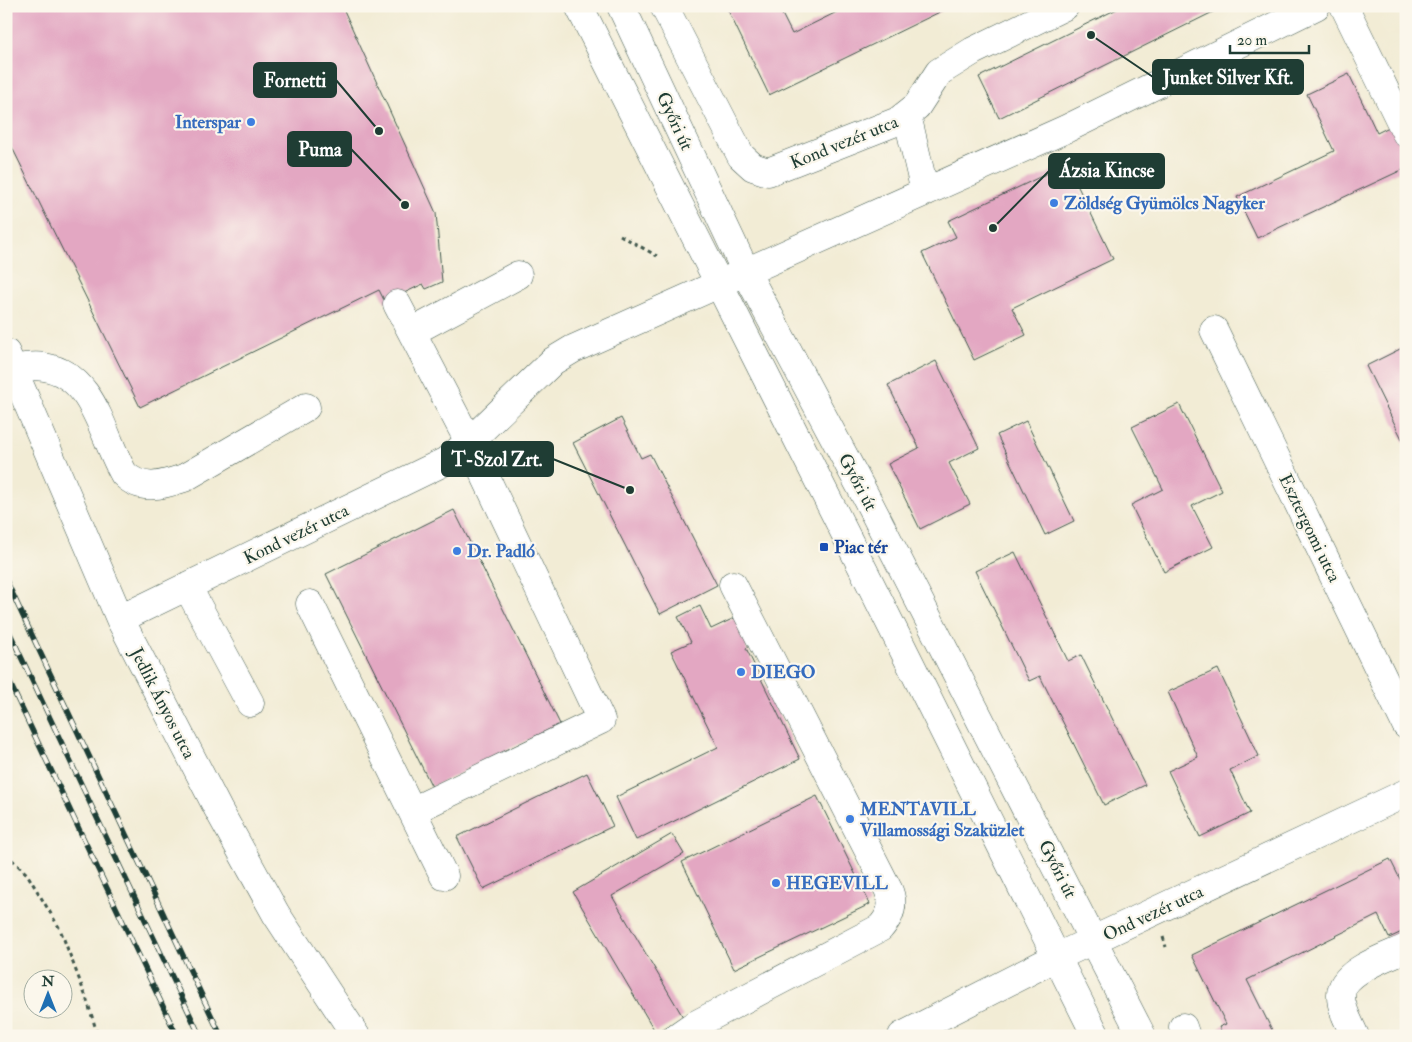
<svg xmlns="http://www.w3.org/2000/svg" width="1412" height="1042" viewBox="0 0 1412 1042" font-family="'IM FELL Double Pica',serif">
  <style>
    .building { fill: #e3a7c2 }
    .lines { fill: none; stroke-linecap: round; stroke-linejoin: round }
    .minor-casing { stroke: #3f574c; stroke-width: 29 }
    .major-casing { stroke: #3f574c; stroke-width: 29 }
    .path { stroke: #3f574c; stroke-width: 3; stroke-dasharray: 4 4; stroke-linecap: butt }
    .minor { stroke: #fff; stroke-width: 28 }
    .major { stroke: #fff; stroke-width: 28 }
    .rail-casing { stroke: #1f3d34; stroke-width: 5.5 }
    .rail { stroke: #fbf7ec; stroke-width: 4; stroke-dasharray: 11; stroke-linecap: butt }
    .shop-dot { fill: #3f7fe0; stroke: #fbf7ec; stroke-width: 2 }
    .transit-dot { fill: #1a4fb4; stroke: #fbf7ec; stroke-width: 2 }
    .labels { text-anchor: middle; stroke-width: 4.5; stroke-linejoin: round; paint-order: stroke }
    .street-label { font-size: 18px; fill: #1f3d34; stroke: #fbf7ec }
    .shop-label { font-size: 18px; font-weight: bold; fill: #366cbe; stroke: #fbf7ec; text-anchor: start }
    .transit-label { font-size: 18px; font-weight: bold; fill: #164399; stroke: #fbf7ec; text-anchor: start }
    .leader { fill: none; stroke: #1f3d34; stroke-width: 2 }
    .callout-dot { fill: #1f3d34; stroke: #fbf7ec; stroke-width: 2 }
    .callout { fill: #1f3d34; stroke: #1f3d34; stroke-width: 2 }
    .callout-label { font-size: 19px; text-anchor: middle; font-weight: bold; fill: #fff }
  </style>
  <rect width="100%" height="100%" fill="#fbf7ec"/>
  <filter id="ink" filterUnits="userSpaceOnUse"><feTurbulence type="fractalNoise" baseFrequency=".02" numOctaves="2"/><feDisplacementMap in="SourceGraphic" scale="10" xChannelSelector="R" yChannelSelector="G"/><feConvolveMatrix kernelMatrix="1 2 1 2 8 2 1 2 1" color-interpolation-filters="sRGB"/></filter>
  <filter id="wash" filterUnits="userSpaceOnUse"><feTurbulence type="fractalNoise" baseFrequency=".0096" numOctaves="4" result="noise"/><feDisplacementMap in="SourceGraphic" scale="20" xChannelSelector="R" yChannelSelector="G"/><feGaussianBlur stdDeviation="1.12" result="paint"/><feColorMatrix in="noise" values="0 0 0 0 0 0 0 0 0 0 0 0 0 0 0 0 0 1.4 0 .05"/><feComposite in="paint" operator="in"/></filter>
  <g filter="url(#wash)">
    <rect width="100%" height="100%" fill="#f2ecd5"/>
    <g id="blocks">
      <!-- building -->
      <path class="building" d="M6 6H342L436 213 442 282 426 289 423 284 385 302 379 290 140 407 6 135Z
        M726 6H778L792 34 849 6H952L769 95Z
        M1123 6H1225L999 118 979 77Z
        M1349 74 1377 133 1391 126 1406 156V168L1257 238 1237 197 1334 151 1307 94Z
        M1067 164 1113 259 1012 308 1026 335 974 360 922 253 956 237 948 221Z
        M1406 346V447L1366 366Z
        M936 361 979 448 949 463 970 504 920 529 888 464 919 448 888 385Z
        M1179 404 1222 491 1192 506 1213 547 1164 572 1131 505 1163 489 1132 427Z
        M621 418 641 458 650 454 717 585 660 614 573 443Z
        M1026 421 1074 521 1045 535 997 435Z
        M454 510 560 724 432 787 326 574Z
        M1015 552 1068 661 1081 655 1145 785 1104 805 1040 676 1029 681 975 571Z
        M700 606 711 629 745 613 759 641 746 648 800 759 636 840 616 797 718 747 671 651 691 642 678 617Z
        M1218 669 1259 756 1230 770 1250 813 1200 837 1168 771 1198 757 1168 692Z
        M587 773 613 826 483 889 457 837Z
        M817 796 870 904 734 969 682 862Z
        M672 834 684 854 612 896 683 1017 656 1033 573 892Z
        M1390 859 1406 891V930L1389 938 1378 915 1247 980 1275 1036H1224L1219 1027 1226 1024 1192 955Z"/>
    </g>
  </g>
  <g filter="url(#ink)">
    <use href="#blocks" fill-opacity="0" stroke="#3f574c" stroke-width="1"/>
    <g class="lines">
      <defs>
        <path id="minor" d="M664 6 741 156 753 167 768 172 898 121 917 106 939 72 973 51 1065 6
          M1344 6 1406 133
          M907 115 925 192
          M397 304 469 442 601 720 412 811
          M1214 330 1406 725
          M412 332 518 275
          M6 353 120 619 218 809 276 914 356 1036
          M13 369C23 367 34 365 44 367 95 375 102 437 124 474 142 492 163 485 184 478L306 407
          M187 586 250 703
          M310 604 444 876
          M120 619 446 461 469 442 553 361 573 349 1066 129 1316 6
          M1183 1027 1186 1036
          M678 1036 691 1027 880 928C891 916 895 904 888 889L733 585
          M902 1036 1057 957 1406 793
          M1355 1036C1350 1024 1341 1010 1341 996 1340 971 1387 957 1406 948"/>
        <path id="major" d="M579 6 871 585 1096 1036
          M621 6 746 272 867 499 1142 1036"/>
      </defs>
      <!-- minor casing -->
      <use href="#minor" class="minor-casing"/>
      <!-- major casing -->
      <use href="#major" class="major-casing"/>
      <!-- path -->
      <path class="path" d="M620 235 657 256
        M6 854 27 874 60 929 86 997 98 1036
        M1163 937 1166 947"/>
      <!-- minor -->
      <use href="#minor" class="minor"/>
      <!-- major -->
      <use href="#major" class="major"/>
      <defs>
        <path id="rail" d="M6 580 221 1036
          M6 625 200 1036
          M6 675 177 1036"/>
      </defs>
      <!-- rail casing -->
      <use href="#rail" class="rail-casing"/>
      <!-- rail -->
      <use href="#rail" class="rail"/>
    </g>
  </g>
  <!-- markers -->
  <g class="shop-dot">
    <circle cx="251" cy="122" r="5"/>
    <circle cx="1054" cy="203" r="5"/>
    <circle cx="457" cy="551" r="5"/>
    <circle cx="741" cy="672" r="5"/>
    <circle cx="850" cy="819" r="5"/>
    <circle cx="776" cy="883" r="5"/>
  </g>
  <rect class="transit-dot" x="819" y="542" width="10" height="10" rx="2.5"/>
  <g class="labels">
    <!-- street labels -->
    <g class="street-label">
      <text transform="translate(675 121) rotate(65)" y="6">Győri út</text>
      <text transform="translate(844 142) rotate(-22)" y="6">Kond vezér utca</text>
      <text transform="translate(858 482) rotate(62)" y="6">Győri út</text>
      <text transform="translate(1310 528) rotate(64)" y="6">Esztergomi utca</text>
      <text transform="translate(296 534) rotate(-26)" y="6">Kond vezér utca</text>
      <text transform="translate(163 703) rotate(63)" y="6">Jedlik Ányos utca</text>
      <text transform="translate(1058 869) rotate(63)" y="6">Győri út</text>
      <text transform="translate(1153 913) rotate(-25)" y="6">Ond vezér utca</text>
    </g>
    <!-- shop labels -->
    <g class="shop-label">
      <text x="241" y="128" text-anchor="end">Interspar</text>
      <text x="1064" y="209">Zöldség Gyümölcs Nagyker</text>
      <text x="467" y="557">Dr. Padló</text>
      <text x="751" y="678">DIEGO</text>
      <text x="860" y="815">MENTAVILL<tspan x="860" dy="21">Villamossági Szaküzlet</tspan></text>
      <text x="786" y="889">HEGEVILL</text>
    </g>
    <!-- transit labels -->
    <g class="transit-label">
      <text x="834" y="553">Piac tér</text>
    </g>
  </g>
  <!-- callouts -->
  <path class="leader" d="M1091 35L1153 77M379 131L336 80M405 205L351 149M993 228L1049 171M630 490L553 459"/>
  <g class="callout-dot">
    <circle cx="1091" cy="35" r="5"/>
    <circle cx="379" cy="131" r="5"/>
    <circle cx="405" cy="205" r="5"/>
    <circle cx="993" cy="228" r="5"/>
    <circle cx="630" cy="490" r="5"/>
  </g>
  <g class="callout">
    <rect x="1153" y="60" width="150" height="34" rx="5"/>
    <rect x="254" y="63" width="82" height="34" rx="5"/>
    <rect x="288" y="132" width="63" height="34" rx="5"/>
    <rect x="1049" y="154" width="115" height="34" rx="5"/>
    <rect x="442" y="442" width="111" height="34" rx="5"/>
  </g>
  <g class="callout-label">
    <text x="1228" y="84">Junket Silver Kft.</text>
    <text x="295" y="87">Fornetti</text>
    <text x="320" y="156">Puma</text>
    <text x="1107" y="177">Ázsia Kincse</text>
    <text x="497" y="466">T-Szol Zrt.</text>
  </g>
  <!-- margin -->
  <rect width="1412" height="1042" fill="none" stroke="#fbf7ec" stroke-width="25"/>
  <!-- north arrow -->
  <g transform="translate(48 994)"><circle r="24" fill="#fbf7ec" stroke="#a3ada2"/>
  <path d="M0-4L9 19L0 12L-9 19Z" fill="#1f6fb2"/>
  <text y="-8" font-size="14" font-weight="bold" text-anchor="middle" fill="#1f3d34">N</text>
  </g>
  <!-- scale -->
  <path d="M1230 45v8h79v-8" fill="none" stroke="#1f3d34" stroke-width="2.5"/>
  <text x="1237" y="45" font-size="15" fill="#1f3d34" stroke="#fbf7ec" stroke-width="4" paint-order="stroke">20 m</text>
</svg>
